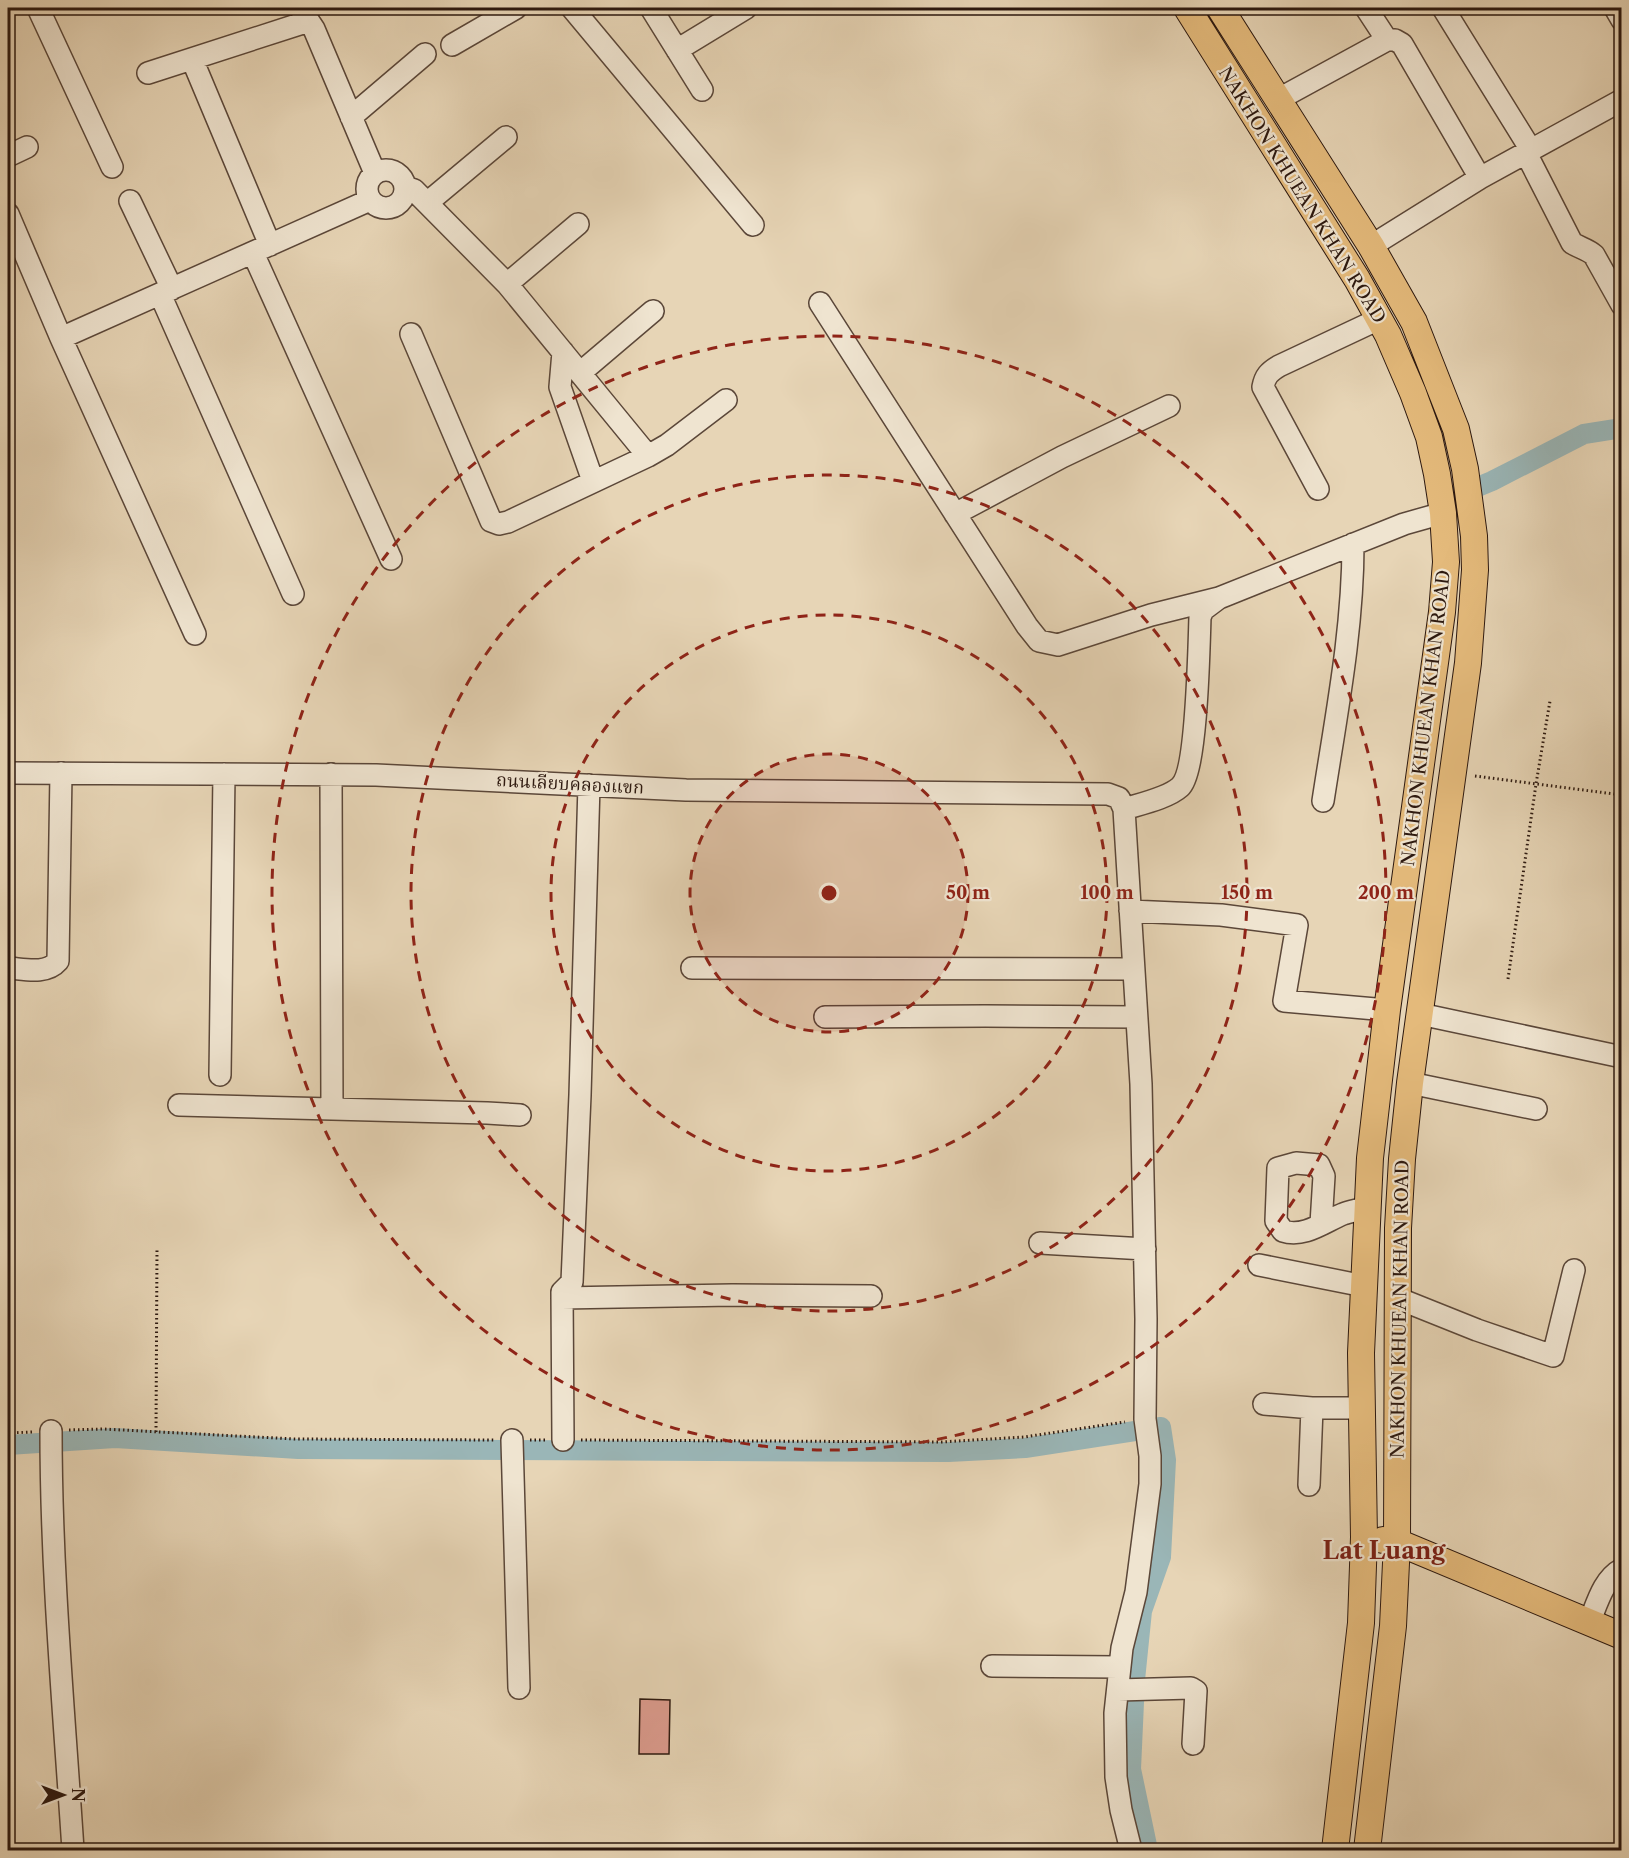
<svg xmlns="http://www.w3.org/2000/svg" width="1629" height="1858" viewBox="0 0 1629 1858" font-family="'Libre Caslon Text','Noto Serif Thai',serif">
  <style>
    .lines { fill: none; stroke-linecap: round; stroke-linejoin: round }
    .canal { stroke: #9ab6b7; stroke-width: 20 }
    .building { fill: #dd9c8f; stroke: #2c180f; stroke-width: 1.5 }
    .minor-casing { stroke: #5b4739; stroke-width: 24 }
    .major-casing { stroke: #2c180f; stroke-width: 28 }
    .path { stroke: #2c180f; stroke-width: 3; stroke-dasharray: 1.5 3; stroke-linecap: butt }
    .minor { stroke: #efe4d0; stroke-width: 21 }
    .major { stroke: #e4ba7b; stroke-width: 26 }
    .ring { fill: none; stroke: #8f2418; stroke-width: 3; stroke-dasharray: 10 8 }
    .labels { text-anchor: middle; stroke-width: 4.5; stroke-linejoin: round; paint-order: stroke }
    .street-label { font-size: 18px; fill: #2c180f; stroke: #efe4d0 }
    .district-label { font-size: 24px; font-weight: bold; fill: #7a1f14; stroke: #efe4d0 }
    .centre { fill: #8f2418; stroke: #efe4d0; stroke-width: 3 }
    .ring-label { font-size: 18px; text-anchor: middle; font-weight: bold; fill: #8f2418; stroke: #efe4d0; stroke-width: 4.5; stroke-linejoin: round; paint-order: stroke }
  </style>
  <rect width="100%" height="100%" fill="#e7d5b6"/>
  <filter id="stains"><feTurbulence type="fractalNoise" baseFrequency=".00333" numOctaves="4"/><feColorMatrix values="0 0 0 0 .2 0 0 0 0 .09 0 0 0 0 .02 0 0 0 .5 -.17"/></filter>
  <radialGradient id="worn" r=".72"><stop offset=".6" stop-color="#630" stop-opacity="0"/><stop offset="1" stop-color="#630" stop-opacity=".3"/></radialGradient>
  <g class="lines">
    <!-- canal -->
    <path class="canal" d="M1456 496 1492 481 1584 434 1622 428
      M8 1445 115 1438 298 1449 948 1452 1025 1448 1161 1427 1166 1460 1161 1557 1142 1611 1135 1680 1131 1769 1148 1850"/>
  </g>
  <!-- building -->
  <path class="building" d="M640 1699 670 1700 669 1754H639Z"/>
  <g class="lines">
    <defs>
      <path id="minor" d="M38 8 112 167
        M300 8 314 29 375 173
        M572 8 753 225
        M651 8 702 90
        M1366 8 1387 40
        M1443 8 1531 150
        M1615 8 1622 20
        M452 45 516 8
        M677 50 746 8
        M192 59 270 245
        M148 73 309 21
        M1277 100 1387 40H1395L1402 44 1480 178
        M351 117 425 54
        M1526 153 1572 243C1580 248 1587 249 1594 255L1622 305
        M8 156 27 147
        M367 189a19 19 0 1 1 38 0a19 19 0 1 1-38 0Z
        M405 187 414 190 507 284 648 456
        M130 201 172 289
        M427 203 506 137
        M8 214 61 338 195 634
        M1371 246 1480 178 1622 100
        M253 253 391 559
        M507 284 578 224
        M160 294 293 594
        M820 303 1027 626 1039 641 1058 645 1151 615 1219 598
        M411 334 491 521 499 524 508 522 648 456 667 445 726 400
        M61 338 370 200
        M563 352 560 387 593 481
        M580 373 653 311
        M1318 489 1263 387C1265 376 1269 372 1279 366L1379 319
        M955 514 1062 457 1169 406
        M8 773 376 775 686 790 1108 794 1119 798 1124 809 1141 1084 1146 1319 1145 1419 1150 1456V1484L1136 1592 1122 1648 1115 1713 1116 1777 1121 1810 1131 1850
        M331 774 332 1109
        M1323 801C1336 716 1353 631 1353 544
        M1124 809C1140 804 1168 798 1180 787 1197 772 1199 645 1200 617L1203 610 1219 598 1404 524 1443 513
        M1130 911 1221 915 1297 925 1284 1001 1387 1010
        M8 968C24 969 46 975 58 961L61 773
        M692 968 1133 969
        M1420 1014 1622 1057
        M825 1017 985 1016 1136 1017
        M220 1075 224 774
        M1410 1083 1536 1109
        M179 1105 487 1113 520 1115
        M1321 1224 1324 1176 1319 1165 1296 1163 1278 1168 1276 1221 1283 1231C1304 1238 1324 1222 1343 1214 1351 1211 1359 1210 1367 1207
        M1040 1243 1145 1249
        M1259 1265 1364 1286
        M562 1298 732 1295 871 1296
        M1397 1298 1477 1330 1553 1356 1574 1270
        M1264 1404 1312 1408H1362
        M51 1431C51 1571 64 1711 73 1850
        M512 1440 519 1688
        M563 1440 562 1292 572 1282 580 1095 589 785
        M1309 1485 1312 1408
        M1589 1623C1597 1604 1603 1579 1622 1569
        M992 1666 1120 1667
        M1118 1690 1191 1688 1196 1691 1193 1744"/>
      <path id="major" d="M1187 8 1357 279 1388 335 1413 393 1429 437 1437 474 1443 513 1446 562 1442 612 1387 1010 1370 1158 1361 1353 1364 1537 1361 1623 1335 1850
        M1220 8 1371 246 1414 322 1456 429 1465 469 1474 536 1475 570 1468 663 1410 1083 1402 1159 1398 1228 1397 1542 1393 1626 1367 1850
        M1383 1540 1397 1542 1622 1636"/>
    </defs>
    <!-- minor casing -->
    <use href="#minor" class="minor-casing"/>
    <!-- major casing -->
    <use href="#major" class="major-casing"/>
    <!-- path -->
    <path class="path" d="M1475 776 1622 795
      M1508 979 1536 784 1550 701
      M69 1430 103 1429 295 1439 494 1440
      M156 1432 157 1249
      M8 1433 32 1432
      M530 1440H545
      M581 1440 941 1442 1024 1437 1125 1422"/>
    <!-- minor -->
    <use href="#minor" class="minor"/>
    <!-- major -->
    <use href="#major" class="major"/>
  </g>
  <!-- distance rings -->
  <circle cx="829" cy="893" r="139" fill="#8f2418" fill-opacity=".12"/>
  <g class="ring">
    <circle cx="829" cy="893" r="139"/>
    <circle cx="829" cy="893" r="278"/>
    <circle cx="829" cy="893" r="418"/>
    <circle cx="829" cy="893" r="557"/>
  </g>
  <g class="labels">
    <!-- street labels -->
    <g class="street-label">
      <text transform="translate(1302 195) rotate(58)" y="6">NAKHON KHUEAN KHAN ROAD</text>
      <text transform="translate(1426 718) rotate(-83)" y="6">NAKHON KHUEAN KHAN ROAD</text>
      <text transform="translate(570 784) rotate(3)" y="6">ถนนเลียบคลองแขก</text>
      <text transform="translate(1400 1309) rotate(-89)" y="6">NAKHON KHUEAN KHAN ROAD</text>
    </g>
    <!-- district labels -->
    <g class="district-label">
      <text x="1384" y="1559">Lat Luang</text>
    </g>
  </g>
  <circle cx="829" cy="893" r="9" class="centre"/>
  <g class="ring-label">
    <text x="968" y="899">50 m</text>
    <text x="1107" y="899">100 m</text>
    <text x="1247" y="899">150 m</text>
    <text x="1386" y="899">200 m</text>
  </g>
  <!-- margin -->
  <rect width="1629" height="1858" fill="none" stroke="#e7d5b6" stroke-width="30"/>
  <rect x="9" y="9" width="1611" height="1840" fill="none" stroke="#2c180f" stroke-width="3"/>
  <rect x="15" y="15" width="1599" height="1828" fill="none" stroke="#2c180f" stroke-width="1.5"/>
  <!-- north arrow -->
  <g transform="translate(63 1795) rotate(90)" stroke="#efe4d0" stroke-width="4.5" paint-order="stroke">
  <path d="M0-4.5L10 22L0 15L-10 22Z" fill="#2c180f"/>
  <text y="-9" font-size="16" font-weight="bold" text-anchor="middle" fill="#2c180f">N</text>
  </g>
  <rect width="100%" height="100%" filter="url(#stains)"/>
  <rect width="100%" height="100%" fill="url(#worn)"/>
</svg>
